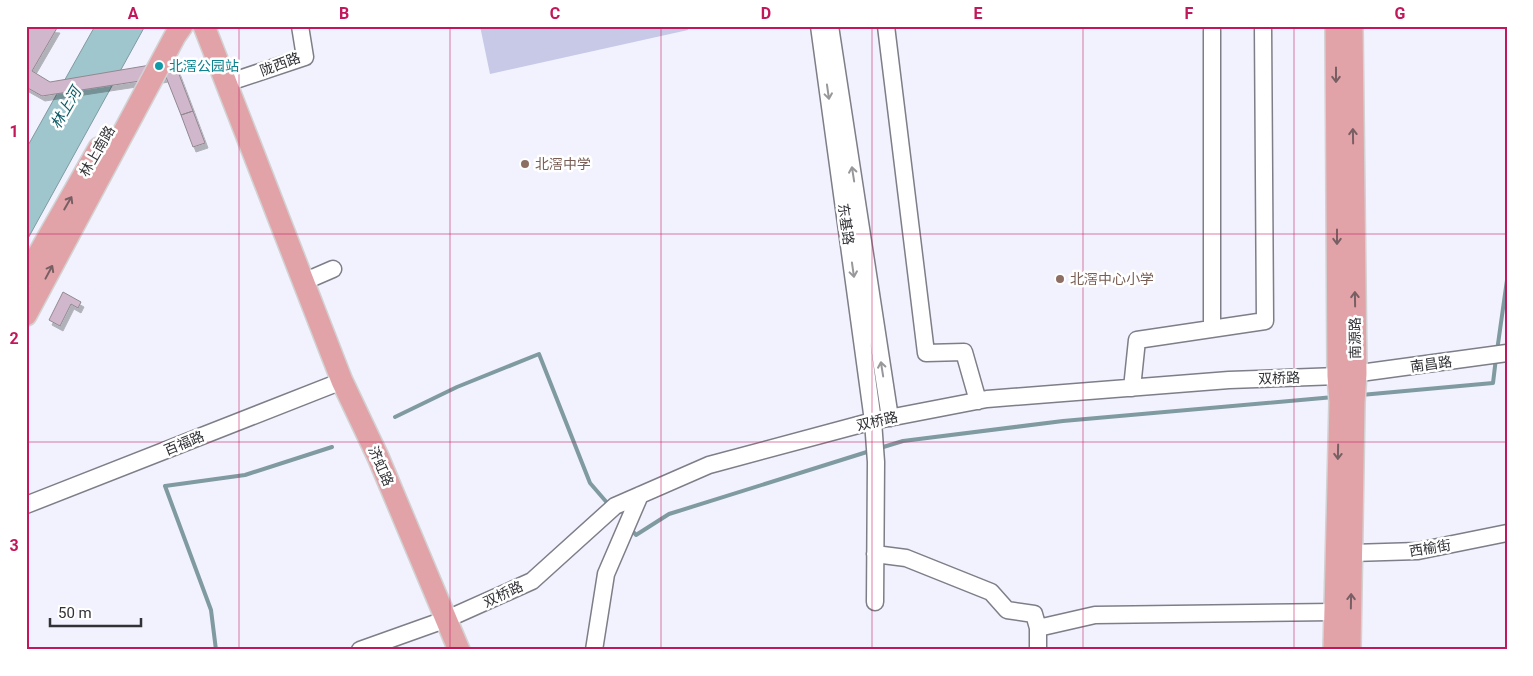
<svg xmlns="http://www.w3.org/2000/svg" width="1533" height="676" viewBox="0 0 1533 676" font-family="Roboto,'Noto Sans SC',sans-serif">
  <style>
    .green { fill: #c7c9e7 }
    .water { fill: #a0c6cd; stroke: #7f9aa0 }
    .lines { fill: none; stroke-linecap: round; stroke-linejoin: round }
    .stream { stroke: #7f9aa0; stroke-width: 4 }
    .building { fill: #d1b7cc; stroke: #918890; filter: url(#shadow) }
    .minor-casing { stroke: #7d7e88; stroke-width: 19 }
    .major-casing { stroke: #d2d2d3; stroke-width: 24 }
    .minor { stroke: #fff; stroke-width: 16 }
    .major { stroke: #e2a3a8; stroke-width: 21 }
    .oneway { stroke: #785f64 }
    .oneway2 { stroke: #98989a }
    .grid { fill: none; stroke: #c2185b; stroke-width: 1; stroke-opacity: 0.55 }
    .culture-dot { fill: #0f9aa8; stroke: #fff; stroke-width: 2 }
    .education-dot { fill: #8d6e63; stroke: #fff; stroke-width: 2 }
    .labels { text-anchor: middle; stroke-width: 5; stroke-linejoin: round; paint-order: stroke }
    .street-label { font-size: 14px; fill: #313236; stroke: #fff }
    .culture-label { font-size: 14px; fill: #0d838f; stroke: #fff; text-anchor: start }
    .education-label { font-size: 14px; fill: #785e54; stroke: #fff; text-anchor: start }
    .water-label { font-size: 15px; font-style: italic; fill: #0b5b66; stroke: #fff }
    .neatline { fill: none; stroke: #c2185b; stroke-width: 2 }
    .grid-label { font-size: 16px; text-anchor: middle; font-weight: bold; fill: #c2185b }
  </style>
  <defs>
    <filter id="shadow"><feDropShadow dx="3" dy="5" stdDeviation="0" flood-color="#0004"/></filter>
  </defs>
  <rect width="100%" height="100%" fill="#f1f2fd"/>
  <!-- green -->
  <path class="green" d="M480 26H687L688 30 490 74Z"/>
  <!-- water -->
  <path class="water" d="M95 26H145L26 242V149Z"/>
  <g class="lines">
    <!-- stream -->
    <path class="stream" d="M1497 351 1507 280
      M1361 395 1493 383 1496 358
      M395 417 457 387 539 354 590 483 609 505
      M880 448 903 441 1063 421 1334 397
      M631 529 636 535 669 514 870 451
      M216 650 211 610 165 486 245 475 332 447"/>
  </g>
  <!-- building -->
  <path class="building" d="M26 26 57 28 32 71 50 82 174 61 193 111 181 115 166 77 42 96 26 87Z
    M193 111 205 143 193 147 181 115Z
    M63 292 81 302 78 308 71 304 60 326 49 320Z"/>
  <g class="lines">
    <defs>
      <path id="minor" d="M819 26 873 421 876 462 875 602
        M830 26 890 418
        M886 26 926 353 964 352 978 401
        M1212 26V329
        M227 83 305 57 300 26
        M303 282 333 269
        M1132 388 1137 340 1265 321 1263 26
        M26 505 342 381
        M1352 553 1418 551 1507 533
        M875 554 906 558 991 592 1007 610 1034 614 1038 628 1095 615 1335 612
        M360 650 447 619 532 581 615 506 709 465 873 421 987 399 1229 380 1338 376 1507 353
        M594 650 606 574 640 495
        M1038 650V628"/>
      <path id="major" d="M204 26 342 381 378 457 459 650
        M26 276 99 148
        M26 315 175 36 182 26
        M1334 650 1340 402 1338 376 1336 26
        M1350 650 1354 402 1356 374 1352 26"/>
    </defs>
    <!-- minor casing -->
    <use href="#minor" class="minor-casing"/>
    <!-- major casing -->
    <use href="#major" class="major-casing"/>
    <!-- minor -->
    <use href="#minor" class="minor"/>
    <!-- major -->
    <use href="#major" class="major"/>
  </g>
  <!-- one-way arrows -->
  <defs><path id="oneway-shaft" d="M-6 0H5M1.5-3L5.5 0L1.5 3" fill="none" stroke-width="1.6" stroke-linecap="round" stroke-linejoin="round" transform="scale(1.25)"/></defs>
  <g class="oneway">
    <use href="#oneway-shaft" transform="translate(1336 75) rotate(90)"/>
    <use href="#oneway-shaft" transform="translate(1353 136) rotate(-91)"/>
    <use href="#oneway-shaft" transform="translate(68 203) rotate(-60)"/>
    <use href="#oneway-shaft" transform="translate(1337 237) rotate(90)"/>
    <use href="#oneway-shaft" transform="translate(49 272) rotate(-62)"/>
    <use href="#oneway-shaft" transform="translate(1355 299) rotate(-91)"/>
    <use href="#oneway-shaft" transform="translate(1338 452) rotate(91)"/>
    <use href="#oneway-shaft" transform="translate(1351 601) rotate(-89)"/>
  </g>
  <g class="oneway2">
    <use href="#oneway-shaft" transform="translate(828 92) rotate(82)"/>
    <use href="#oneway-shaft" transform="translate(853 174) rotate(-99)"/>
    <use href="#oneway-shaft" transform="translate(853 270) rotate(82)"/>
    <use href="#oneway-shaft" transform="translate(882 369) rotate(-99)"/>
  </g>
  <!-- grid -->
  <path class="grid" d="M239 26V650M450 26V650M661 26V650M872 26V650M1083 26V650M1294 26V650M26 234H1507M26 442H1507"/>
  <!-- markers -->
  <circle class="culture-dot" cx="159" cy="66" r="5"/>
  <g class="education-dot">
    <circle cx="525" cy="164" r="5"/>
    <circle cx="1060" cy="279" r="5"/>
  </g>
  <g class="labels">
    <!-- street labels -->
    <g class="street-label">
      <text transform="translate(280 64) rotate(-20)" y="5">陇西路</text>
      <text transform="translate(97 151) rotate(-60)" y="5">林上南路</text>
      <text transform="translate(846 224) rotate(82)" y="5">东基路</text>
      <text transform="translate(1355 338) rotate(-91)" y="5">南源路</text>
      <text transform="translate(1431 364) rotate(-8)" y="5">南昌路</text>
      <text transform="translate(1279 378) rotate(-2)" y="5">双桥路</text>
      <text transform="translate(877 421) rotate(-13)" y="5">双桥路</text>
      <text transform="translate(184 443) rotate(-22)" y="5">百福路</text>
      <text transform="translate(381 466) rotate(66)" y="5">济虹路</text>
      <text transform="translate(1430 548) rotate(-9)" y="5">西榆街</text>
      <text transform="translate(503 594) rotate(-25)" y="5">双桥路</text>
    </g>
    <!-- culture labels -->
    <g class="culture-label">
      <text x="169" y="71">北滘公园站</text>
    </g>
    <!-- education labels -->
    <g class="education-label">
      <text x="535" y="169">北滘中学</text>
      <text x="1070" y="284">北滘中心小学</text>
    </g>
    <!-- water labels -->
    <g class="water-label">
      <text transform="translate(66 108) rotate(-60)" y="5">林上河</text>
    </g>
  </g>
  <!-- border -->
  <rect width="1533" height="676" fill="none" stroke="#ffffff" stroke-width="55"/>
  <!-- scale -->
  <path d="M50 618v8h91v-8" fill="none" stroke="#313236" stroke-width="2.5"/>
  <text x="58" y="618" font-size="15" fill="#313236" stroke="#ffffff" stroke-width="4" paint-order="stroke">50 m</text>
  <rect x="28" y="28" width="1478" height="620" class="neatline"/>
  <g class="grid-label">
    <text x="133" y="19">A</text>
    <text x="344" y="19">B</text>
    <text x="555" y="19">C</text>
    <text x="766" y="19">D</text>
    <text x="978" y="19">E</text>
    <text x="1189" y="19">F</text>
    <text x="1400" y="19">G</text>
    <text x="14" y="137">1</text>
    <text x="14" y="344">2</text>
    <text x="14" y="551">3</text>
  </g>
</svg>
